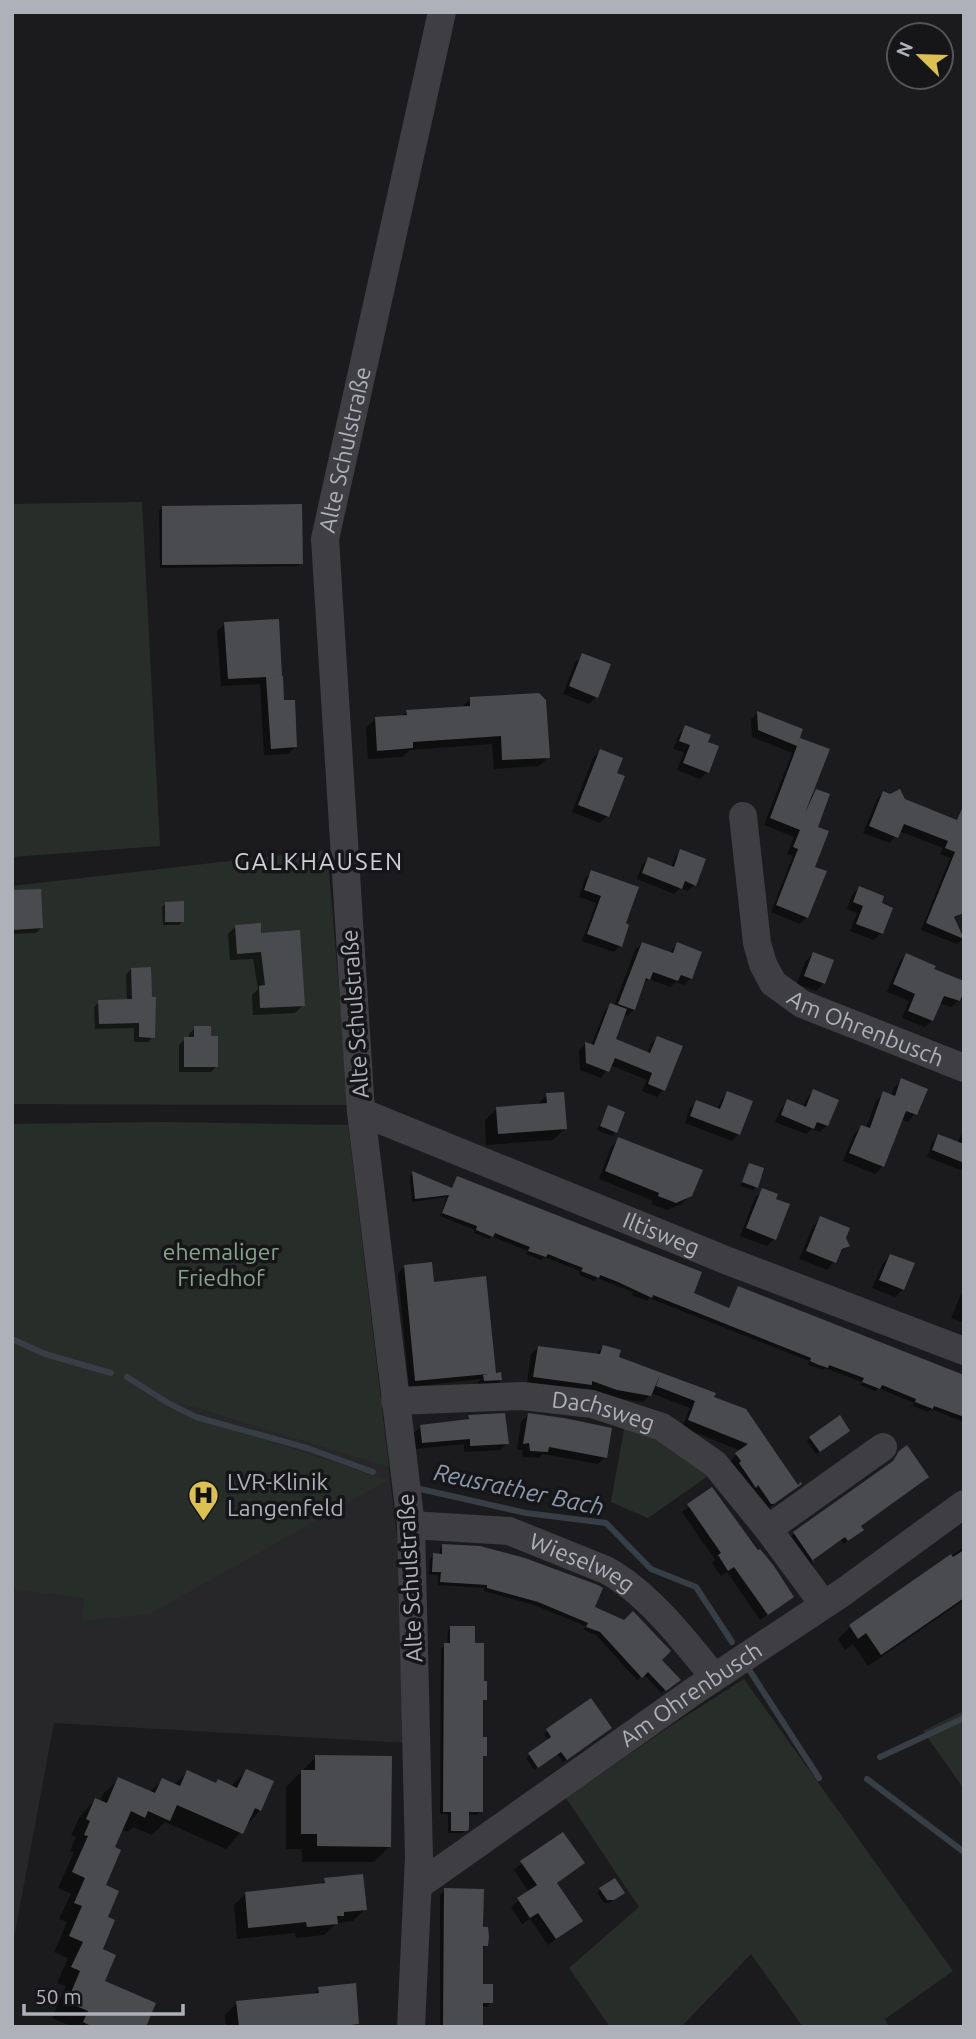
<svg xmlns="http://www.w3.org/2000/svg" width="976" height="2039" viewBox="0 0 976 2039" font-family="Ubuntu,sans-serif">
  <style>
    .built { fill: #272729 }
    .green { fill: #272e29 }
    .shadow { fill: #0007 }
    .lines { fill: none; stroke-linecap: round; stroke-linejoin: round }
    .stream { stroke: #373e45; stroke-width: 6 }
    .building { fill: #4a4b4e }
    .minor { stroke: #3e3e43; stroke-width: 28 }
    .labels { text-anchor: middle; stroke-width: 7; stroke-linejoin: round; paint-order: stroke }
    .street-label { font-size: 23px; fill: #afb1ba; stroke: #161618 }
    .park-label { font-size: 23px; fill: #89a38e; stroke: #161618 }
    .poi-label { font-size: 23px; fill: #afb1ba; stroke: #161618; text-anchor: start }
    .neighbourhood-label { font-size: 24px; letter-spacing: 2px; fill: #cfd0d7; stroke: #161618 }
    .water-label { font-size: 24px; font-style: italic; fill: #8b9ab0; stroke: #161618 }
  </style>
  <rect width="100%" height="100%" fill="#1b1b1d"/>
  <!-- built -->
  <path class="built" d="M12 1125H348L399 1554 407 1743 54 1723 12 1949Z"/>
  <!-- green -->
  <path class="green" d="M142 502 160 846 12 857V504Z
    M327 850 349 1105 12 1104V886Z
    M163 1122 348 1125 389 1467 181 1403 165 1407 388 1480 150 1614 82 1621 85 1598 12 1589V1124Z
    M625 1424 645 1432 711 1474 648 1518 611 1502Z
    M744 1679 953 1971 885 2019 889 2027H803L751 1954 681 2027H610L569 1968 639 1907 566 1798 669 1727Z
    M964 1711V1789L923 1731Z"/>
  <!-- shadow -->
  <path class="shadow" d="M162 508 301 563 297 566 160 568 159 511Z
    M225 624 280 675 278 678 283 702 295 747 288 754 264 755 260 684 221 686 217 631Z
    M583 655 596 697 589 704 563 694 575 663Z
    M470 699 549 757 539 766 494 769 492 744 410 750 402 757 368 759 366 728 375 719 401 717 407 712 461 708Z
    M757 713 801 730 796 745 801 740 808 799 817 791 813 868 807 917 800 924 771 912 793 856 787 854 794 837 764 825 792 753 752 737 751 719Z
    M686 727 706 743 707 772 700 779 677 770 684 752 673 749 679 734Z
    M600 751 614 774 607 816 600 823 572 812 593 758Z
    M883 793 964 824 963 912 953 920 963 939 957 944 921 930 950 858 940 854 943 848 899 831 890 843 863 833 877 799Z
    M681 851 694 885 688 891 680 888 674 894 637 879 642 865 648 859 671 867 675 857Z
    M592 872 624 925 620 946 614 952 582 941 596 903 579 897 585 878Z
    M859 888 881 933 874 940 850 931 857 913 847 909 852 895Z
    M12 899 41 928 36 933 12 934Z
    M166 903 183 921 179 925H163L162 907Z
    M236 926 260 935 303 1005 295 1013 253 1015 252 995 258 989 253 959 230 960 228 934Z
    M642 944 669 954 677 944 691 978 684 985 676 982 670 987 649 979 641 986 634 1009 627 1016 623 1015 614 1040 647 1054 651 1044 657 1038 663 1090 657 1097 642 1091 647 1080 610 1065 601 1078 580 1070 579 1050 585 1044 591 1046 604 1012 610 1005 614 1006 635 950Z
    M813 954 824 983 816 991 797 984 805 962Z
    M906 955 932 970 964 982V1001L959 1000 951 1007 939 1003 932 1020 925 1027 902 1018 909 1001 887 992 899 962Z
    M131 969 153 1037 148 1042H134V1028L95 1029 94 1007 99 1002 127 1001 126 975Z
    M195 1028 217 1066 211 1072H179V1045L185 1039H189V1034Z
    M902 1081 925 1090 915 1114 908 1122 901 1119 883 1166 875 1174 843 1161 854 1134 861 1127 866 1128 876 1101 884 1094 891 1096 894 1088Z
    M813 1091 827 1125 820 1132 812 1129 806 1134 775 1122 781 1108 788 1101 803 1107 807 1098Z
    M727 1093 739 1134 732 1141 685 1123 690 1108 697 1102 717 1110 721 1100Z
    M547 1095 565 1129 553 1140 486 1145 485 1120 497 1109 536 1106Z
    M608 1107 616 1132 612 1136 597 1130Z
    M964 1130V1166L960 1170 927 1157 932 1143 939 1136 957 1143Z
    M619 1139 690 1195 682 1204 667 1210 651 1204 653 1201 599 1179 611 1147Z
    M750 1165 756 1187 753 1190 740 1186Z
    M413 1173 451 1189 457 1178 692 1294 728 1310 738 1288 964 1377V1422L931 1409 928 1412 913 1406 914 1403 878 1388 875 1391 860 1385 862 1382 825 1368 823 1370 815 1367 808 1365 809 1361 649 1298 647 1301 632 1295 633 1292 597 1278 594 1281 579 1275 580 1271 544 1257 541 1260 526 1254 528 1251 491 1236 489 1239 474 1233 475 1230 440 1216 447 1197 412 1202 410 1176Z
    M763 1190 774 1200V1239L767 1246 740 1236 755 1198Z
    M821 1218 844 1238 847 1245 827 1270 799 1259 813 1226Z
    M890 1256 903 1289 895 1297 872 1288 883 1263Z
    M404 1267 433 1284 500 1380 494 1386H478V1382L481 1379 409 1387 398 1273Z
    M964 1287V1323L951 1318Z
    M538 1347 596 1354 603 1347 617 1358 714 1394 712 1398 797 1487 766 1510 730 1461 741 1451 682 1427 690 1408 651 1393 643 1402 609 1397 586 1388 583 1391 527 1383 531 1354Z
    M528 1415 605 1457 598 1464 543 1454 539 1458 523 1457 522 1450H517L521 1422Z
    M469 1416 507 1443 500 1450 464 1452V1444L416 1449 414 1433 421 1427 464 1422Z
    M845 1434 816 1454 807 1441 810 1438Z
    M900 1453 858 1534 843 1544 841 1540 811 1561 813 1564 810 1567 790 1537 891 1464Z
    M712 1489 785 1583 792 1597 760 1620 727 1572 721 1576 712 1563 715 1560 682 1512Z
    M443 1545 479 1548 542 1564 598 1586 592 1608 660 1660 675 1683 661 1693 644 1674 637 1680 596 1635 584 1630 586 1626 534 1605 484 1591 485 1588 438 1585V1575L429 1574 430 1559 433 1555 439 1556 440 1549Z
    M964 1547V1600L868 1666 853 1644 845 1650 838 1639 850 1627Z
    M451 1627 473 1645 485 1699 482 1703 481 1739 485 1755 481 1759V1811L477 1815 467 1814V1829L462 1833H448V1814H440L441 1648 447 1645 448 1631Z
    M591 1700 607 1731 563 1762 557 1754 534 1770 526 1758 548 1741 544 1734Z
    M316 1757 390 1846 374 1862H302V1849H286V1787Z
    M246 1771 260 1810 226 1849 165 1822 152 1835 133 1827 128 1832 121 1829 113 1848 104 1886 105 1917 100 1950 102 1982 144 2027H73L52 2018 66 1986 57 1983 68 1958 54 1952 67 1922 59 1919 71 1894 58 1888 74 1852 70 1851 76 1837 71 1835 80 1816 95 1800 100 1802 103 1794 119 1779 150 1792 162 1780 174 1785 187 1772 215 1784 218 1781 230 1787Z
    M522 1863H583L555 1884 581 1920 548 1945 530 1919 522 1924 511 1907 529 1892 514 1870Z
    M325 1880 365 1909 353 1921 337 1923 324 1935 296 1938 295 1933 237 1939 234 1905 245 1894 320 1885Z
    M601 1889 619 1896 609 1903H604L597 1893Z
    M445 1890 481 1928 487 1945 482 1950V1986L491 2002 487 2007H482V2027H440V1895Z
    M319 1989 357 2024 354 2027H226L225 2015 237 2003 313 1995Z"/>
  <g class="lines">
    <!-- stream -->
    <path class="stream" d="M12 1339 45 1354 111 1373
      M127 1377 168 1403 196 1417 307 1448 373 1472
      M416 1488 526 1513 606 1523 651 1569 696 1587 732 1642
      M748 1668 819 1778
      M880 1757 964 1718
      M867 1779 964 1852"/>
  </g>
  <!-- building -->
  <path class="building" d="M302 504 303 564 162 565V506Z
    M279 619 282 676 267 677 283 676 284 700H295L297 747 271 749 266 677 228 679 224 622Z
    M582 653 611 664 598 698 569 686Z
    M539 693 546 700 550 758 502 760 501 736 413 742V748L377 751 375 717 407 715 406 710 470 706V697Z
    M757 711 803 729 797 746 800 738 830 749 805 813 816 789 830 794 818 827 829 831 815 867 827 871 808 918 776 905 798 849 793 847 800 830 770 818 797 746 758 730Z
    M685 725 711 735 708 742 719 746 709 773 683 763 690 745 679 741Z
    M600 749 623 758 617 773 625 776 609 817 578 805Z
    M900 789 905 799 957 820 964 804V913L954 917 964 939 926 923 955 852 945 848 948 841 904 824 898 838 869 826 883 791 890 794Z
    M680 849 706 859 696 886 685 881 682 889 642 873 648 857 674 867Z
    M591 870 639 887 626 923 629 925 622 947 587 934 601 896 584 890Z
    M859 886 884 896 882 903 893 908 883 934 856 924 863 906 853 902Z
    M41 889 43 928 12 930V890Z
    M184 901V922H165V902Z
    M261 923V933L300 930 305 1006 260 1008 259 986 265 985 261 952 237 954 235 925Z
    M642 942 673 953 677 942 702 952 692 979 681 975 678 981 653 972 650 980 646 978 635 1010 618 1004Z
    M813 952 834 960 825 984 804 976Z
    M906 953 936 966 934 969 964 981V991L960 1001 944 996 933 1021 908 1011 915 994 893 984Z
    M151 967 152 997H156L155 1038 139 1037V1023L99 1024 98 1000 132 999 131 968Z
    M610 1003 627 1009 616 1039 650 1053 657 1036 683 1046 665 1091 648 1084 652 1073 615 1058 609 1072 586 1063 585 1042 594 1045Z
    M194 1026H211V1036H218V1067H184V1037H194Z
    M901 1078 928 1089 917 1115 906 1111 884 1167 849 1153 861 1125 870 1128 883 1091 895 1096Z
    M813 1089 839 1100 828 1126 817 1122 814 1129 781 1115 787 1099 806 1107Z
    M727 1091 753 1101 740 1135 690 1116 696 1100 720 1109Z
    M564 1092 567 1129 498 1134 496 1107 547 1103 546 1093Z
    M608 1105 625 1112 617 1133 600 1126Z
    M938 1134 964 1144V1163L932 1150Z
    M618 1137 703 1170 692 1196 676 1203 658 1196 659 1193 605 1171Z
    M749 1163 764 1168 758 1188 742 1182Z
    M412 1171 452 1188 457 1176 702 1272 694 1293 729 1308 738 1286 964 1375V1417L934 1406 933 1409 915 1402 916 1399 882 1385 880 1389 862 1382 864 1378 829 1365 828 1368 819 1365 810 1361 811 1358 653 1295 652 1298 618 1282 600 1275 599 1278 581 1271 583 1268 565 1261 548 1254 546 1257 528 1251 530 1247 512 1240 495 1233 493 1237 476 1230 477 1226 442 1213 449 1195 415 1199Z
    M762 1188 778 1194 776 1199 790 1204 776 1240 746 1228Z
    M820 1216 850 1228 846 1238 850 1246 842 1249 836 1263 806 1251Z
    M890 1254 915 1263 904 1290 879 1280Z
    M432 1262 434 1282 486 1276 496 1373 501 1372 502 1380 484 1381 483 1375 488 1374 415 1381 404 1265Z
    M603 1345 621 1350 619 1357 716 1393 714 1397 746 1409 798 1485 801 1482 802 1484 774 1504H771L758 1485 756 1488 739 1463 741 1461 735 1453 748 1444 688 1420 695 1401 656 1386 660 1375 651 1396 617 1390 592 1381V1385L533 1377 538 1346 600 1354Z
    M505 1413 509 1444 470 1446V1439L422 1443 420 1425 469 1419 468 1415Z
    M528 1413 564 1418 612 1428 607 1458 549 1447 548 1452 530 1451 529 1443 523 1444Z
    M840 1415 850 1431 820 1452 809 1437Z
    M907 1445 929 1477 861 1526 864 1530 848 1541 845 1537 813 1560 815 1564 793 1532 893 1461 899 1451Z
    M712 1487 758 1550 760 1549 774 1566 794 1597 768 1615 734 1567 728 1571 718 1555 721 1553 687 1504Z
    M442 1544 480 1546 525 1558 598 1585 603 1588 595 1607 624 1620 633 1611 671 1651 662 1660 681 1680 666 1691 648 1672 642 1678 600 1632 586 1627 588 1623 538 1602 487 1588V1585L440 1582 441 1572H432L433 1553 442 1554Z
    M964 1550V1598L881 1655 866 1633 858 1639 849 1625 951 1554 953 1557Z
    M450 1626H475V1643H484V1681H487V1700H483V1737H487V1756H483V1812H469V1829L467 1831H451V1812H443L444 1643H450Z
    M591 1698 612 1728 567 1760 561 1752 538 1768 528 1753 551 1737 546 1729Z
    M315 1755 392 1756 391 1847 317 1846V1834H301V1770H315Z
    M246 1769 274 1781 261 1811 255 1808 243 1834 177 1805 170 1821 148 1811 145 1818 131 1811 115 1847 121 1850 106 1885 119 1891 108 1917 115 1920 103 1949 116 1955 105 1981 156 2003 146 2027H93L83 2022 88 2011 67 2002 80 1971 71 1967 83 1942 69 1936 82 1906 74 1903 85 1878 72 1872 88 1836 84 1835 90 1821 86 1819 95 1798 107 1803 118 1777 155 1793 162 1778 180 1786 187 1770 216 1783 218 1779 237 1788Z
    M563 1832 585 1863 557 1883 583 1921 556 1939 538 1913 530 1918 517 1898 537 1885 520 1861Z
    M363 1874 367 1910 344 1912V1916H337L338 1924 307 1927 306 1922 248 1928 245 1892 325 1883 324 1878Z
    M615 1878 625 1893 614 1900H607L599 1888Z
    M444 1888 484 1889 483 1927H488L489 1936 488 1946H483V1984H493V2003H483V2027H443Z
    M356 1983 359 2024 335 2027H239L236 2001 319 1993 318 1987Z"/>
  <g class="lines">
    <!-- minor -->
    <g class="minor">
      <path id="s1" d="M743 816 757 943 763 964 773 983 802 1004 964 1068"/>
      <path id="s2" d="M361 1112 728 1261 964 1351"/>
      <path id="s3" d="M395 1401 523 1396 592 1404 662 1427 715 1464 768 1529 824 1605"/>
      <path id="s4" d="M411 1525 509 1531 606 1570C647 1592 685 1641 714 1677"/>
      <path d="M768 1529 883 1447"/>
      <path id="s5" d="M419 1885 691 1693 842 1593 964 1504"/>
      <path id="s6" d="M411 2027 419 1857 411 1525 361 1112 325 539 442 12"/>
    </g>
  </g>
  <!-- icons -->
  <defs>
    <symbol id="hospital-pin" viewBox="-11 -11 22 30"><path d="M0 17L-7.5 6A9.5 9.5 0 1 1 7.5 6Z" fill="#dcc053" stroke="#161618"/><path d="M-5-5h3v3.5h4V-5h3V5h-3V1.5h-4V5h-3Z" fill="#111"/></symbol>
  </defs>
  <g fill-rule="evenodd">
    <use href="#hospital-pin" x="186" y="1478" width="35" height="47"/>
  </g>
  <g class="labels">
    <!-- street labels -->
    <g class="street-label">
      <text dy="8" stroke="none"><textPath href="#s6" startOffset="1584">Alte Schulstraße</textPath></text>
      <text transform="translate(355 1014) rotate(-94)" y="8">Alte Schulstraße</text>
      <text dy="8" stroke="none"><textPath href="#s1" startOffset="275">Am Ohrenbusch</textPath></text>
      <text dy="8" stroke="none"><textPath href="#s2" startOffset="324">Iltisweg</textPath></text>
      <text dy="8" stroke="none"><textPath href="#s3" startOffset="210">Dachsweg</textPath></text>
      <text dy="8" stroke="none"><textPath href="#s4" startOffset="178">Wieselweg</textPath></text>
      <text transform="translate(410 1578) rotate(-93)" y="8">Alte Schulstraße</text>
      <text dy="8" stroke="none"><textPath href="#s5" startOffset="332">Am Ohrenbusch</textPath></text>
    </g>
    <!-- park labels -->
    <g class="park-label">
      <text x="221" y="1260">ehemaliger<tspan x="221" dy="26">Friedhof</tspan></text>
    </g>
    <!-- poi labels -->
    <g class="poi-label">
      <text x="227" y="1490">LVR-Klinik<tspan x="227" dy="26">Langenfeld</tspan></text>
    </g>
    <!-- neighbourhood labels -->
    <g class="neighbourhood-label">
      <text x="319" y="870">GALKHAUSEN</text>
    </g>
    <!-- water labels -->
    <g class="water-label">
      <text transform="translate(519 1490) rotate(12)" y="8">Reusrather Bach</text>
    </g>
  </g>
  <!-- border -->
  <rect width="976" height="2039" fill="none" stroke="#afb1ba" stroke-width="28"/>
  <!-- north arrow -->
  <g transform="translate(920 56) rotate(293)"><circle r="33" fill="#161618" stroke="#535459" stroke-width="2"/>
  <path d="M0-5L12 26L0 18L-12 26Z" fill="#dcc053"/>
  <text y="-10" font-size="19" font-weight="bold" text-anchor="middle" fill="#afb1ba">N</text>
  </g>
  <!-- scale -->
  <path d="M24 2004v10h159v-10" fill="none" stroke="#afb1ba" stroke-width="3.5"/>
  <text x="35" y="2004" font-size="21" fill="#afb1ba" stroke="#161618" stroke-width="5" paint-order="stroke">50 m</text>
</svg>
